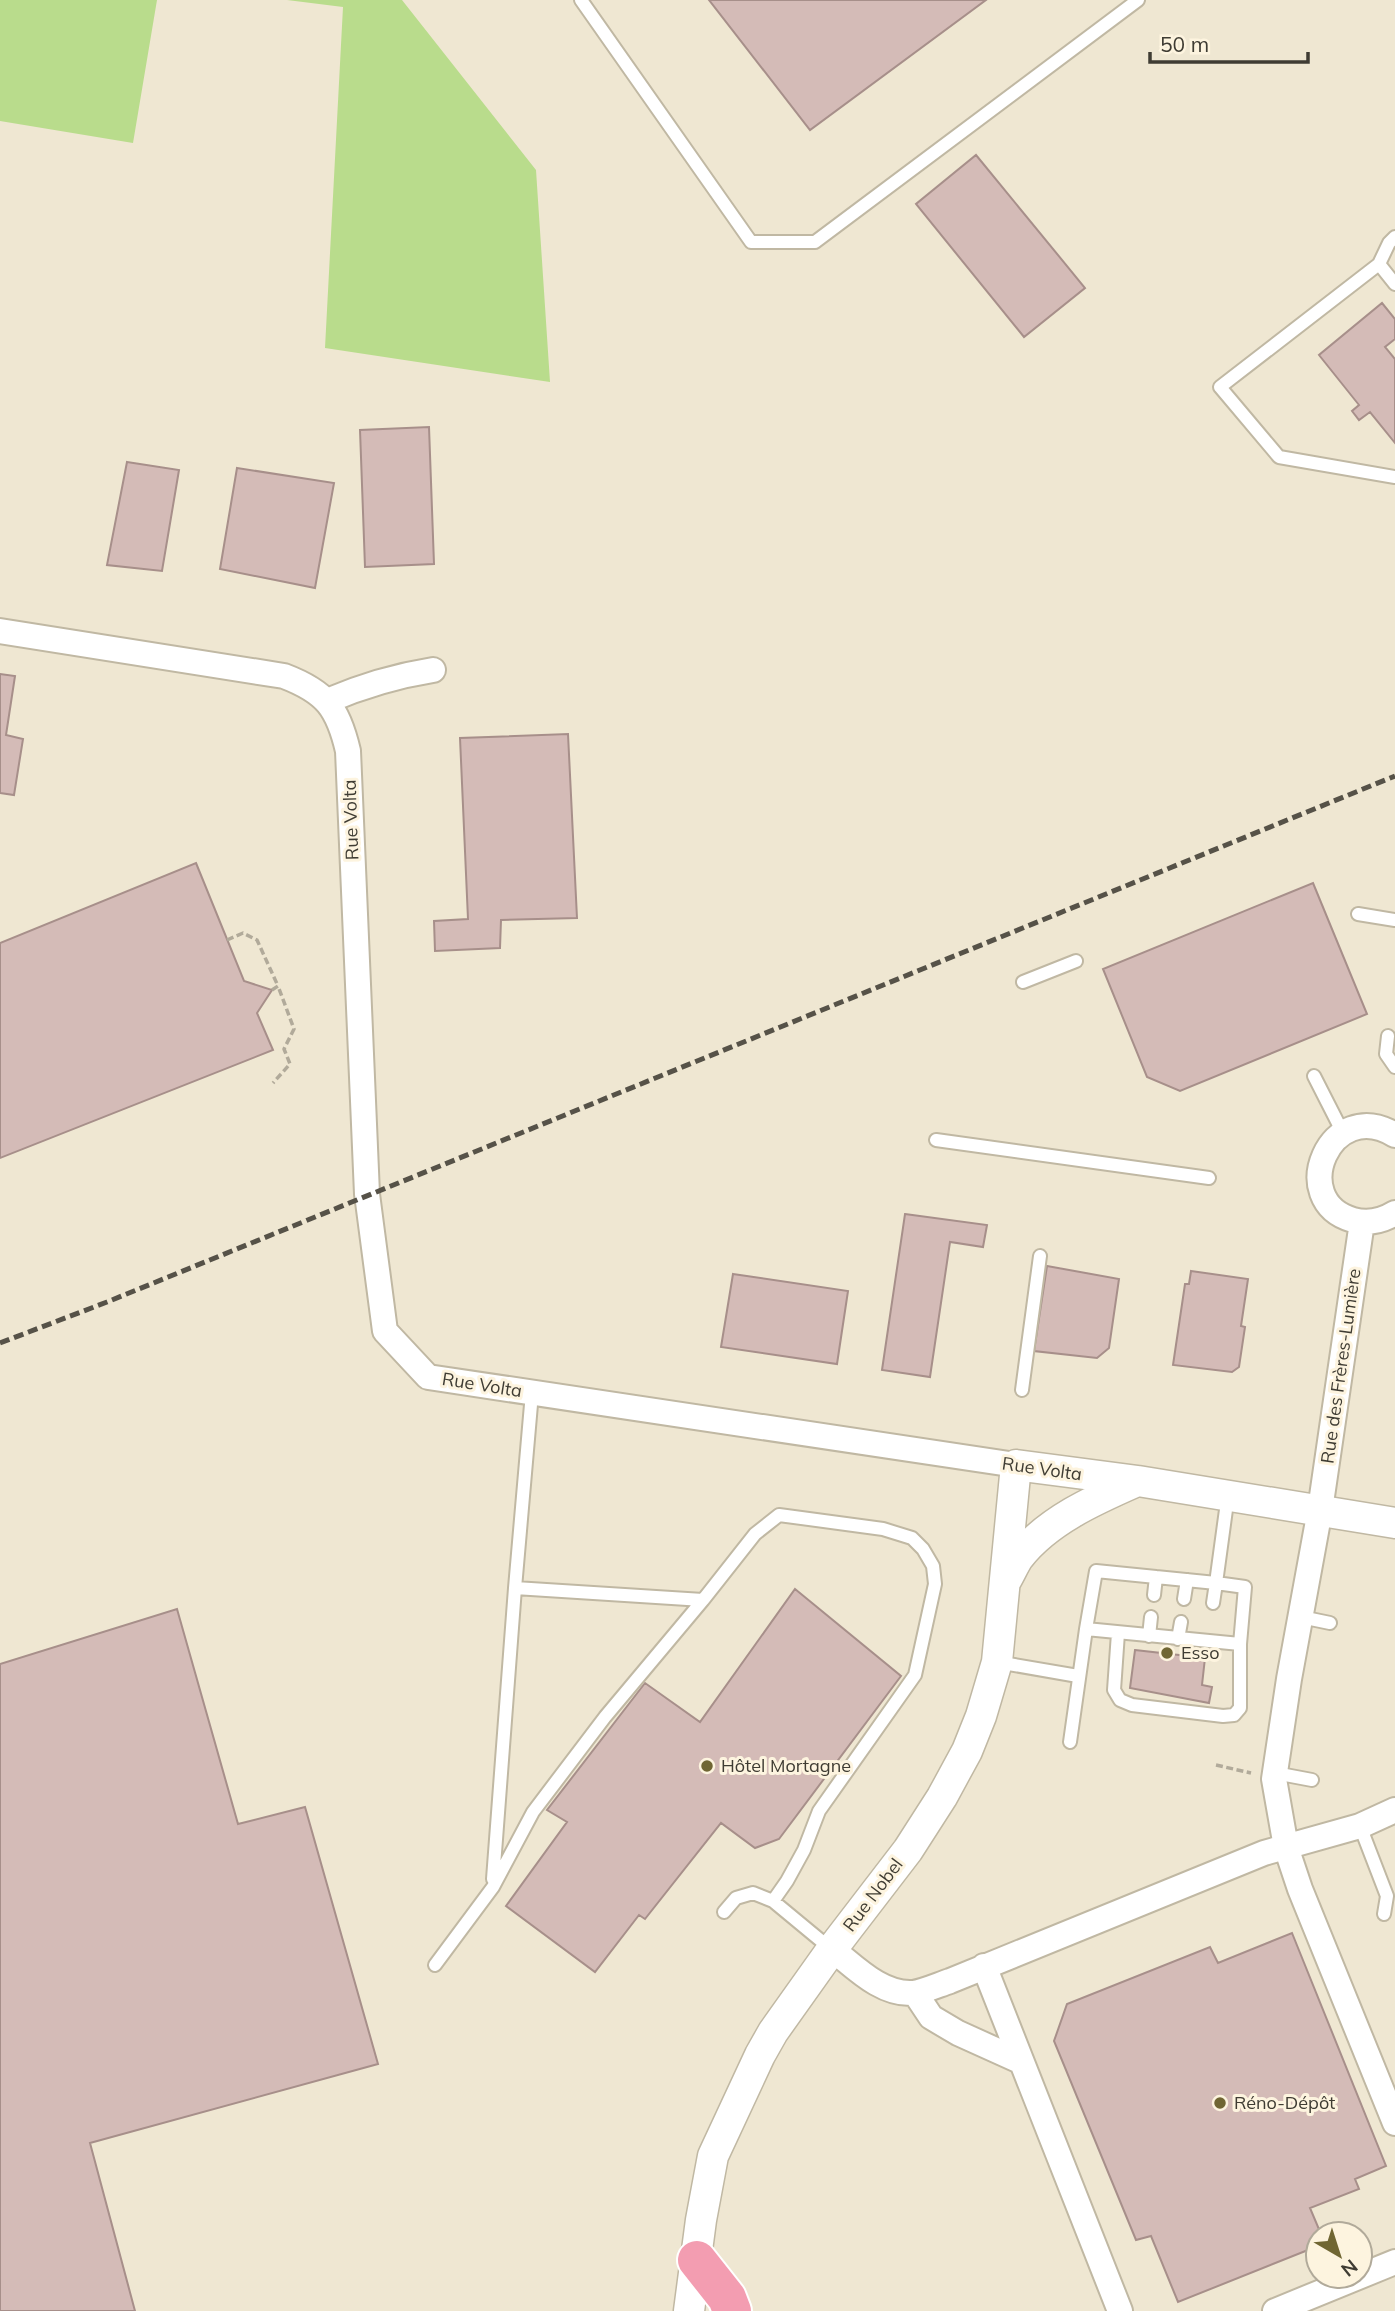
<svg xmlns="http://www.w3.org/2000/svg" width="1395" height="2311" viewBox="0 0 1395 2311" font-family="Mulish,sans-serif">
  <style>
    .green { fill: #b9dc8c }
    .building { fill: #d4bbb7; stroke: #a78f8a; stroke-width: 2 }
    .lines { fill: none; stroke-linecap: round; stroke-linejoin: round }
    .service-casing { stroke: #c0b8a3; stroke-width: 16 }
    .minor-casing { stroke: #c0b8a3; stroke-width: 28 }
    .tertiary-casing { stroke: #c0b8a3; stroke-width: 33 }
    .motorway-casing { stroke: #fff; stroke-width: 42 }
    .path { stroke: #b1aa9a; stroke-width: 3.5; stroke-dasharray: 7 3.5; stroke-linecap: butt }
    .service { stroke: #fff; stroke-width: 12 }
    .minor { stroke: #fff; stroke-width: 24 }
    .tertiary { stroke: #fff; stroke-width: 30 }
    .motorway { stroke: #f39db1; stroke-width: 38 }
    .rail { stroke: #565248; stroke-width: 5; stroke-dasharray: 10 5; stroke-linecap: butt }
    .poi-dot { fill: #706633; stroke: #fdf4df; stroke-width: 2.5 }
    .labels { text-anchor: middle; stroke-width: 6; stroke-linejoin: round; paint-order: stroke }
    .street-label { font-size: 18px; fill: #3f3c33; stroke: #fdf4df }
    .poi-label { font-size: 18px; fill: #3f3c33; stroke: #fdf4df; text-anchor: start }
  </style>
  <rect width="100%" height="100%" fill="#efe7d2"/>
  <!-- green -->
  <path class="green" d="M0 0H157L133 143 0 121Z
    M287 0H402L536 170 550 382 325 348 343 7Z"/>
  <!-- building -->
  <path class="building" d="M709 0H986L810 130Z
    M976 155 1085 288 1024 337 916 204Z
    M1382 303 1395 319V339L1385 347 1395 359V443L1370 412 1359 420 1352 411 1359 405 1319 355Z
    M429 427 434 564 365 567 360 430Z
    M127 462 179 470 162 571 107 565Z
    M237 468 334 483 315 588 220 569Z
    M0 674 15 676 6 735 23 739 14 795 0 793Z
    M568 734 577 918 501 920 500 948 435 951 434 921 468 919 460 738Z
    M196 863 244 981 272 990 257 1013 273 1050 0 1158V943Z
    M1313 883 1367 1014 1180 1091 1147 1077 1103 969Z
    M905 1214 987 1225 983 1247 950 1242 930 1377 882 1370Z
    M1047 1266 1119 1279 1109 1348 1097 1358 1034 1351Z
    M1191 1271 1248 1279 1241 1326 1245 1327 1239 1367 1232 1372 1173 1365 1185 1284H1189Z
    M733 1274 848 1291 837 1364 721 1347Z
    M795 1589 901 1676 779 1839 755 1848 721 1823 645 1919 639 1915 595 1972 506 1906 567 1822 547 1810 645 1683 700 1722Z
    M177 1609 238 1824 305 1807 378 2064 90 2143 135 2311H0V1664Z
    M1135 1650 1205 1658 1202 1685 1212 1687 1209 1703 1130 1688Z
    M1292 1933 1386 2166 1355 2179 1359 2189 1310 2208 1321 2234H1318V2246L1178 2302 1151 2236 1136 2240 1054 2041 1067 2004 1210 1947 1218 1963Z"/>
  <g class="lines">
    <defs>
      <path id="service" d="M581 0 751 242H815L1138 0
        M1395 237 1389 243 1379 264 1220 387 1279 457 1395 477
        M1379 264 1395 284
        M1358 914 1395 920
        M1023 982 1076 961
        M1388 1036 1386 1054 1395 1067
        M1314 1076 1343 1133
        M936 1140 1209 1178
        M1022 1390 1040 1256
        M515 1588 532 1393
        M1154 1595 1156 1577
        M1184 1599 1187 1580
        M1213 1603 1216 1583 1096 1571 1086 1629 1240 1644 1245 1587 1216 1583 1228 1495
        M1301 1617 1330 1623
        M1118 1633 1114 1690 1120 1700 1132 1705 1223 1716 1234 1715 1240 1708V1644
        M1149 1636 1151 1617
        M1178 1639 1181 1622
        M997 1662 1078 1676
        M1070 1742 1086 1629
        M1275 1773 1312 1780
        M1360 1826 1387 1896 1384 1914
        M493 1879 515 1588 703 1600
        M724 1912 736 1898 753 1893 773 1901 831 1949
        M435 1965 493 1887 533 1812 605 1717 703 1600 755 1534 779 1515 883 1529 912 1538 923 1549 933 1566 935 1584 915 1675 819 1811 804 1850 787 1881 773 1901"/>
      <path id="minor" d="M0 631 284 676C326 692 338 708 348 751L367 1194 385 1331 428 1377 1016 1465
        M327 701C362 686 395 676 433 670
        M1395 1135C1330 1095 1286 1201 1353 1220 1368 1224 1382 1221 1395 1213
        M1362 1222 1320 1510 1289 1679 1274 1779 1286 1847 1300 1889 1395 2123
        M832 1949C855 1967 881 1995 913 1993 925 1991 938 1985 950 1981L1264 1853 1360 1826 1395 1810
        M984 1966 1120 2311
        M915 1993 931 2017 958 2033 1020 2061
        M1275 2311 1395 2262"/>
      <path id="tertiary" d="M1005 1582C1010 1574 1014 1564 1019 1557 1047 1521 1094 1500 1135 1482
        M689 2311 701 2220 713 2156 760 2055 773 2032 832 1949 908 1850 942 1797 967 1751 981 1716 997 1662 1016 1465 1138 1481 1395 1523"/>
      <path id="motorway" d="M697 2260 727 2298 732 2311"/>
    </defs>
    <!-- service casing -->
    <use href="#service" class="service-casing"/>
    <!-- minor casing -->
    <use href="#minor" class="minor-casing"/>
    <!-- tertiary casing -->
    <use href="#tertiary" class="tertiary-casing"/>
    <!-- motorway casing -->
    <use href="#motorway" class="motorway-casing"/>
    <!-- path -->
    <path class="path" d="M227 940 243 933 257 940 278 986
      M272 990 278 986 294 1029 284 1049 290 1064 273 1083
      M1216 1765 1251 1773"/>
    <!-- service -->
    <use href="#service" class="service"/>
    <!-- minor -->
    <use href="#minor" class="minor"/>
    <!-- tertiary -->
    <use href="#tertiary" class="tertiary"/>
    <!-- motorway -->
    <use href="#motorway" class="motorway"/>
    <!-- rail -->
    <path class="rail" d="M0 1343 107 1302 1395 776"/>
  </g>
  <!-- markers -->
  <g class="poi-dot">
    <circle cx="1167" cy="1653" r="7"/>
    <circle cx="707" cy="1766" r="7"/>
    <circle cx="1220" cy="2103" r="7"/>
  </g>
  <g class="labels">
    <!-- street labels -->
    <g class="street-label">
      <text transform="translate(351 820) rotate(-92)" y="6">Rue Volta</text>
      <text transform="translate(1341 1366) rotate(-82)" y="6">Rue des Frères-Lumière</text>
      <text transform="translate(482 1385) rotate(9)" y="6">Rue Volta</text>
      <text transform="translate(1042 1469) rotate(8)" y="6">Rue Volta</text>
      <text transform="translate(873 1895) rotate(-53)" y="6">Rue Nobel</text>
    </g>
    <!-- poi labels -->
    <g class="poi-label">
      <text x="1181" y="1659">Esso</text>
      <text x="721" y="1772">Hôtel Mortagne</text>
      <text x="1234" y="2109">Réno-Dépôt</text>
    </g>
  </g>
  <!-- north arrow -->
  <g transform="translate(1339 2255) rotate(141)"><circle r="33" fill="#fdf4df" stroke="#b1aa9a" stroke-width="2"/>
  <path d="M0-5L12 26L0 18L-12 26Z" fill="#706633"/>
  <text y="-10" font-size="19" font-weight="bold" text-anchor="middle" fill="#3f3c33">N</text>
  </g>
  <!-- scale -->
  <path d="M1150 52v10h158v-10" fill="none" stroke="#3f3c33" stroke-width="3.5"/>
  <text x="1160" y="52" font-size="21" fill="#3f3c33" stroke="#fdf4df" stroke-width="5" paint-order="stroke">50 m</text>
</svg>
